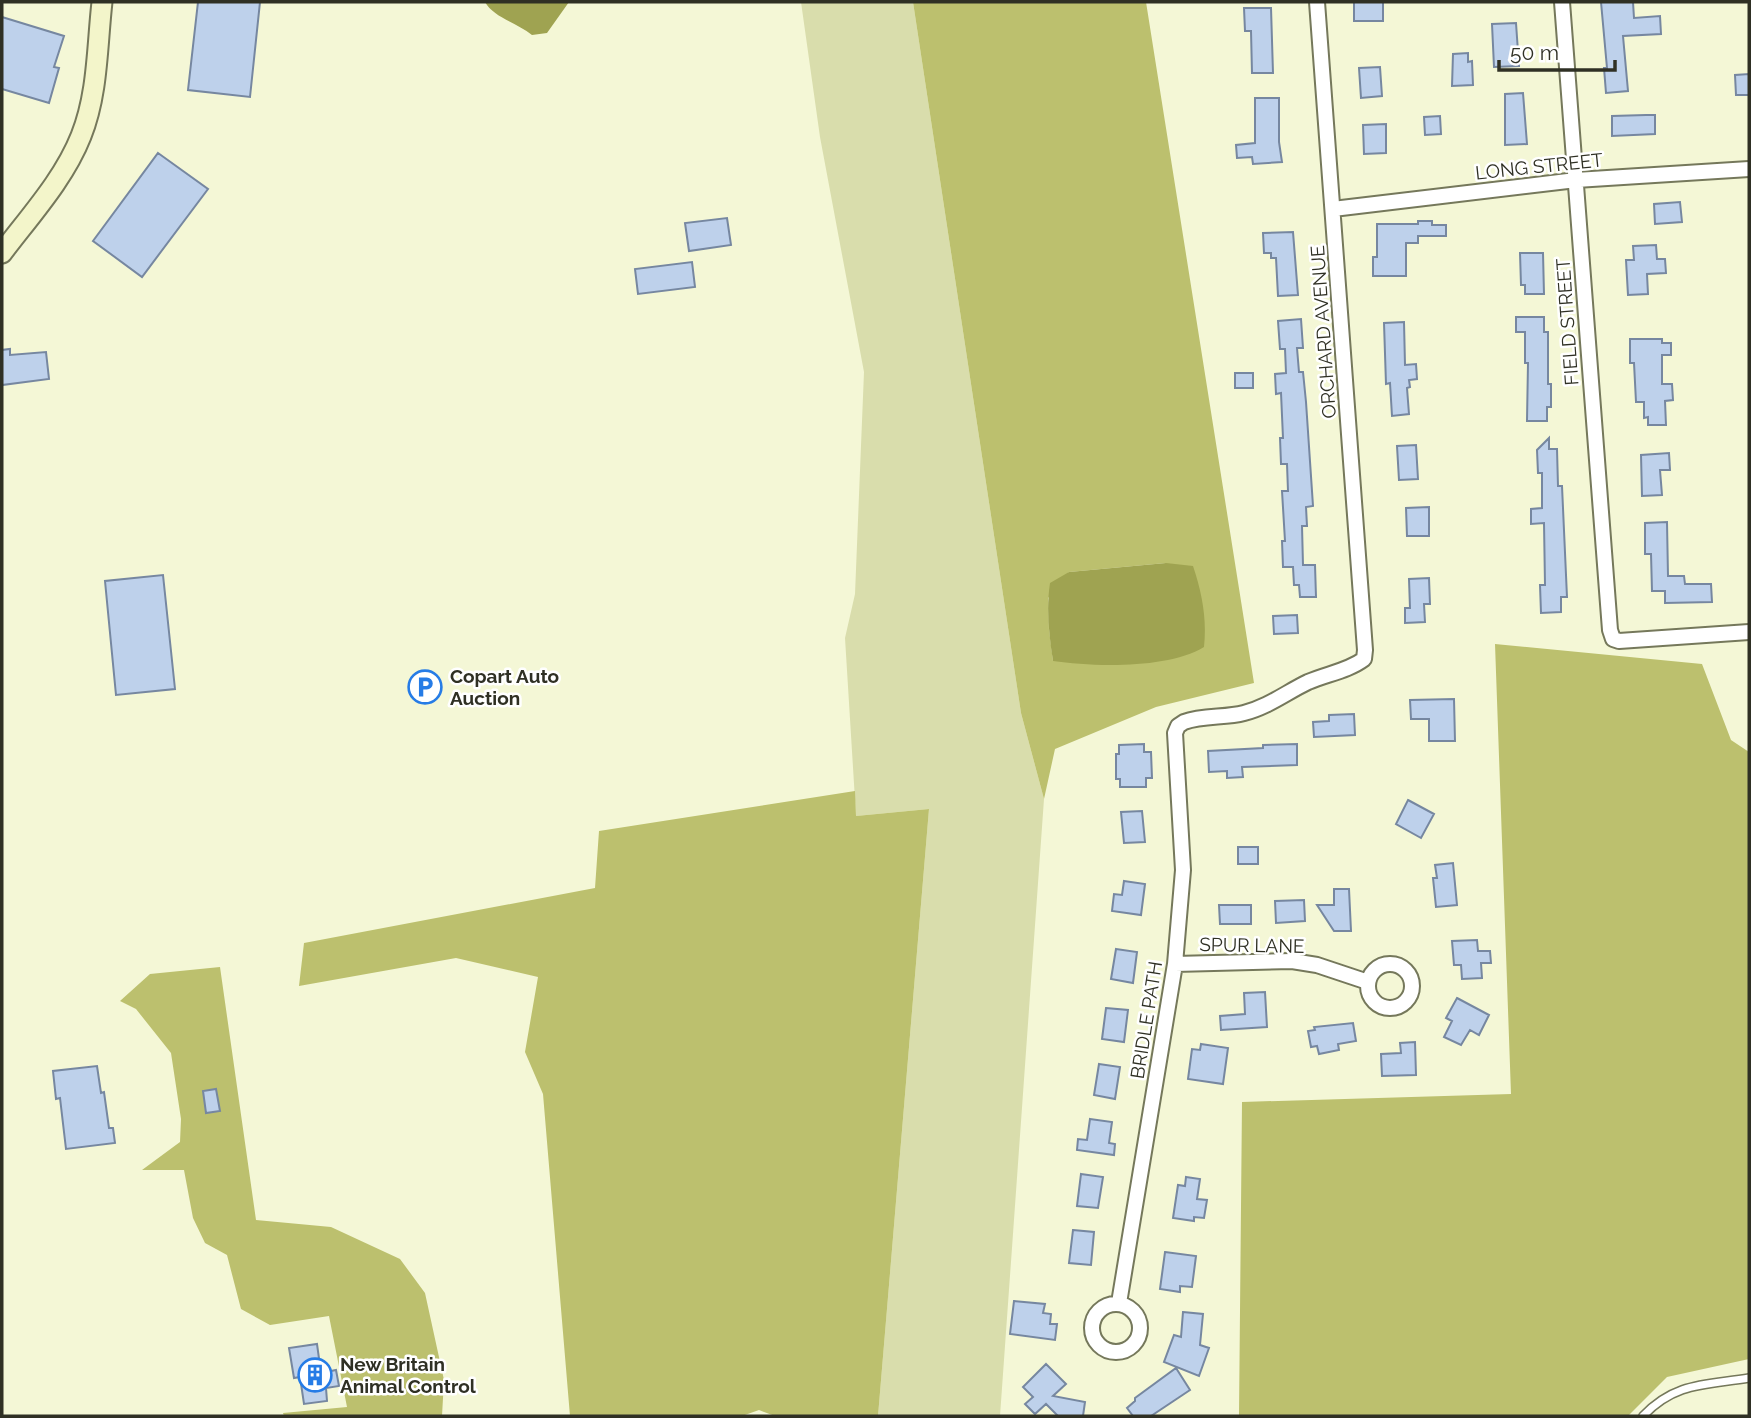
<svg xmlns="http://www.w3.org/2000/svg" width="1751" height="1418" viewBox="0 0 1751 1418" font-family="Raleway,sans-serif">
  <style>
    .green { fill: #d9ddac }
    .forest { fill: #bcc06e; fill-rule: evenodd }
    .water { fill: #9fa351 }
    .building { fill: #bed1eb; stroke: #7687a0; stroke-width: 2 }
    .lines { fill: none; stroke-linecap: round; stroke-linejoin: round }
    .lane-casing { stroke: #75785b; stroke-width: 10 }
    .street-casing { stroke: #75785b; stroke-width: 18 }
    .secondary-casing { stroke: #75785b; stroke-width: 23 }
    .lane { stroke: #fff; stroke-width: 7 }
    .street { stroke: #fff; stroke-width: 14 }
    .secondary { stroke: #f3f5ca; stroke-width: 19 }
    .labels { text-anchor: middle; stroke-width: 5; stroke-linejoin: round; paint-order: stroke }
    .street-label { font-size: 19px; fill: #2f3024; stroke: #fff }
    .poi-label { font-size: 19px; font-weight: bold; fill: #2f3024; stroke: #fff; text-anchor: start }
  </style>
  <rect width="100%" height="100%" fill="#f4f7d6"/>
  <!-- green -->
  <path class="green" d="M801 2H913L1021 713 1044 799 1000 1416H878L929 809 856 816 845 638 855 594 864 372 820 137Z"/>
  <!-- forest -->
  <path class="forest" d="M913 2H1146L1254 683 1156 707 1055 749 1044 799 1021 713ZM1166 563 1053 661 1049 630 1048 598 1069 572Z
    M1495 644 1702 664 1731 740 1749 752V1359L1667 1377 1628 1416H1239L1242 1102 1511 1094Z
    M855 791 856 816 929 809 878 1416H775L759 1410 742 1416H570L543 1094 525 1052 538 977 456 958 299 986 304 943 595 888 599 831Z
    M220 967 256 1220 331 1227 400 1259 425 1293 444 1380 442 1416H284L283 1413 347 1407 329 1316 270 1325 241 1309 227 1255 205 1243 193 1218 184 1170H142L180 1142 181 1119 171 1053 136 1009 120 1001 150 974Z"/>
  <!-- water -->
  <path class="water" d="M485 2H569L547 33 532 35C517 23 493 17 485 2Z
    M1166 563 1193 566C1202 593 1207 618 1204 647 1168 669 1094 667 1053 661 1049 635 1046 609 1050 583L1069 572Z"/>
  <!-- building -->
  <path class="building" d="M198 2H260L250 97 188 90Z
    M1354 2H1383V21H1354Z
    M1601 2H1633L1634 18 1660 16 1661 34 1623 36 1628 91 1606 93 1604 68H1607Z
    M1244 8H1271L1273 73H1252L1251 31H1245Z
    M2 17 64 36 54 67 59 68 49 103 2 89Z
    M1516 23 1519 66 1494 67 1492 24Z
    M1468 53V62L1472 61 1473 85 1452 86 1453 54Z
    M1380 67 1382 96 1361 98 1359 68Z
    M1749 74V95H1736L1735 75Z
    M1523 93 1527 144 1505 145V94Z
    M1255 98H1279V142L1282 162 1253 164 1252 157 1237 158 1236 145 1255 143Z
    M1646 115H1655V134L1612 136V116Z
    M1440 116 1441 134 1425 135 1424 117Z
    M1386 124V153L1364 154 1363 125Z
    M158 153 208 189 142 277 93 241Z
    M1680 202 1682 222 1655 224 1654 204Z
    M727 218 731 245 689 251 685 223Z
    M1418 221H1432V225H1446V236H1418V243H1406V276H1373V257H1377V224H1418Z
    M1293 232 1298 295 1278 296 1276 258H1271V253H1264L1263 233Z
    M1656 245 1657 259H1665L1666 273 1647 274 1648 294 1628 295 1626 260H1634L1633 246Z
    M1520 253H1543L1544 294H1525V285H1521Z
    M692 262 695 287 638 294 635 269Z
    M1516 317H1544V332H1548V384H1551V407H1547V421H1527L1528 363H1525V332H1516Z
    M1301 319 1303 348H1297L1299 372H1303L1306 402 1313 506 1306 507 1307 526H1302L1303 565H1315L1316 597H1300L1299 585H1294L1293 567H1283L1282 541H1285L1282 491H1288L1287 464H1281L1280 438H1283L1281 393 1276 394 1275 374 1286 373 1285 349H1280L1278 321Z
    M1404 322 1405 365 1416 364 1417 379 1409 380 1410 387 1407 388 1409 414 1392 416 1390 383 1386 384 1384 323Z
    M1630 339H1662V343H1671V355H1662V384H1672L1673 400 1665 401 1666 425H1648V417L1644 418V402H1636L1634 363H1630Z
    M10 349V355L46 352 49 379 2 385V350Z
    M1235 373H1253V388H1235Z
    M1549 438V449H1557L1558 486H1562L1567 597H1561V612L1541 613 1540 585H1545L1544 523 1531 524V509L1542 508V473H1538L1537 450Z
    M1416 445 1418 479 1399 480 1397 446Z
    M1669 453 1670 470H1660L1662 495 1642 496 1641 455Z
    M1429 507V536H1407L1406 508Z
    M1667 522 1668 576H1684L1685 584H1711L1712 602 1665 603V591H1652L1651 554H1645V523Z
    M163 575 175 689 116 695 105 581Z
    M1429 578 1430 604H1424L1425 622 1405 623V608H1410L1409 579Z
    M1297 615 1298 633 1274 634 1273 616Z
    M1454 699 1455 741H1429V719H1411L1410 700Z
    M1354 714 1355 735 1314 737 1313 722 1329 721V715Z
    M1144 744V752H1151L1152 778H1146V787H1120V779H1116V754H1119V745Z
    M1297 744V765L1242 767 1243 777 1227 778V771L1209 772 1208 751 1263 748V745Z
    M1408 800 1434 814 1421 838 1396 824Z
    M1142 811 1145 842 1124 843 1121 812Z
    M1238 847H1258V864H1238Z
    M1453 863 1457 905 1436 907 1433 878H1437L1435 865Z
    M1124 881 1145 884 1141 915 1112 911 1114 894 1122 895Z
    M1334 889H1349L1351 931H1334L1317 905H1334Z
    M1304 900 1305 921 1276 923 1275 901Z
    M1219 905H1251V924H1220Z
    M1477 940 1478 951H1490L1491 963H1481L1482 978 1462 979 1461 965H1454L1452 941Z
    M1116 949 1137 952 1133 983 1111 979Z
    M1265 992 1267 1027 1221 1030 1220 1016 1245 1014 1244 993Z
    M1457 998 1489 1015 1479 1035 1470 1030 1461 1045 1444 1037 1452 1021 1446 1018Z
    M1106 1008 1128 1010 1124 1042 1102 1039Z
    M1353 1023 1356 1041 1338 1044 1339 1050 1319 1054 1317 1046 1311 1047 1308 1031 1315 1030 1314 1027Z
    M1415 1042 1416 1075 1382 1076 1381 1054 1401 1053 1400 1043Z
    M1201 1044 1228 1048 1223 1084 1188 1079 1192 1049 1200 1050Z
    M1099 1064 1120 1067 1115 1099 1094 1095Z
    M97 1066 101 1093 104 1092 109 1128H113L115 1143 66 1149 60 1098 56 1099 53 1071Z
    M216 1089 220 1111 206 1113 203 1091Z
    M1090 1119 1112 1122 1109 1143 1115 1144 1114 1155 1077 1150 1078 1139 1087 1140Z
    M1081 1174 1103 1177 1098 1208 1077 1206Z
    M1186 1177 1200 1179 1197 1199 1207 1200 1204 1218 1194 1217V1221L1173 1218 1178 1185 1185 1186Z
    M1073 1230 1094 1232 1091 1265 1069 1263Z
    M1165 1252 1196 1256 1192 1287 1180 1286V1292L1160 1289Z
    M1014 1301 1045 1304 1043 1313 1051 1314 1050 1324H1057L1055 1340 1010 1334Z
    M1183 1312 1203 1314 1200 1345 1209 1348 1199 1376 1164 1362 1174 1335 1181 1337Z
    M317 1344 321 1373 336 1370 339 1386 326 1388 327 1401 304 1404 300 1377 294 1378 289 1348Z
    M1046 1364 1066 1384 1053 1396 1085 1402 1083 1416H1058L1046 1404 1035 1414 1025 1404 1033 1397 1023 1387Z
    M1176 1368 1190 1390 1151 1416H1133L1127 1408 1135 1401V1398Z"/>
  <g class="lines">
    <defs>
      <path id="lane" d="M1643 1416C1675 1382 1706 1385 1749 1378"/>
      <path id="street" d="M1562 2 1610 630 1613 639 1619 641 1749 632
        M1333 209 1576 180 1749 169
        M1175 964 1292 961 1317 965 1368 982
        M1368 986a22 22 0 1 1 44 0a22 22 0 1 1-44 0Z
        M1119 1303 1175 964 1183 870 1175 733 1178 726 1184 722C1203 715 1225 718 1244 713 1268 707 1287 692 1308 682 1326 674 1348 671 1364 659L1365 650 1317 2
        M1092 1328a24 24 0 1 1 48 0a24 24 0 1 1-48 0Z"/>
      <path id="secondary" d="M2 253C30 216 64 179 81 136 98 94 97 46 102 2"/>
    </defs>
    <!-- lane casing -->
    <use href="#lane" class="lane-casing"/>
    <!-- street casing -->
    <use href="#street" class="street-casing"/>
    <!-- secondary casing -->
    <use href="#secondary" class="secondary-casing"/>
    <!-- lane -->
    <use href="#lane" class="lane"/>
    <!-- street -->
    <use href="#street" class="street"/>
    <!-- secondary -->
    <use href="#secondary" class="secondary"/>
  </g>
  <!-- icons -->
  <defs>
    <symbol id="parking-ring" viewBox="-11 -11 22 22"><circle r="9.5" fill="#fff" stroke="#267ce6" stroke-width="1.5"/><path d="M-3.5-5.5H1a3.5 3.5 0 0 1 0 7H-1V5.5H-3.5ZM-1-3.4V-.6H.8a1.4 1.4 0 0 0 0-2.8Z" fill="#267ce6"/></symbol>
    <symbol id="building-ring" viewBox="-11 -11 22 22"><circle r="9.5" fill="#fff" stroke="#267ce6" stroke-width="1.5"/><path d="M-4-6H4V6H1V3H-1V6H-4ZM-2.5-4.3h1.7v1.8h-1.7ZM.8-4.3h1.7v1.8H.8ZM-2.5-1h1.7V.8h-1.7ZM.8-1h1.7V.8H.8Z" fill="#267ce6"/></symbol>
  </defs>
  <g fill-rule="evenodd">
    <use href="#parking-ring" x="406" y="668" width="38" height="38"/>
    <use href="#building-ring" x="296" y="1356" width="38" height="38"/>
  </g>
  <g class="labels">
    <!-- street labels -->
    <g class="street-label">
      <text transform="translate(1539 166) rotate(-6)" y="7">LONG STREET</text>
      <text transform="translate(1567 322) rotate(-94)" y="7">FIELD STREET</text>
      <text transform="translate(1323 332) rotate(-94)" y="7">ORCHARD AVENUE</text>
      <text transform="translate(1252 945) rotate(1)" y="7">SPUR LANE</text>
      <text transform="translate(1146 1020) rotate(-81)" y="7">BRIDLE PATH</text>
    </g>
    <!-- poi labels -->
    <g class="poi-label">
      <text x="450" y="683">Copart Auto<tspan x="450" dy="22">Auction</tspan></text>
      <text x="340" y="1371">New Britain<tspan x="340" dy="22">Animal Control</tspan></text>
    </g>
  </g>
  <!-- border -->
  <rect width="1751" height="1418" fill="none" stroke="#2f3024" stroke-width="7"/>
  <!-- scale -->
  <path d="M1499 60v10h116v-10" fill="none" stroke="#2f3024" stroke-width="3.5"/>
  <text x="1510" y="60" font-size="21" fill="#2f3024" stroke="#ffffff" stroke-width="5" paint-order="stroke">50 m</text>
</svg>
